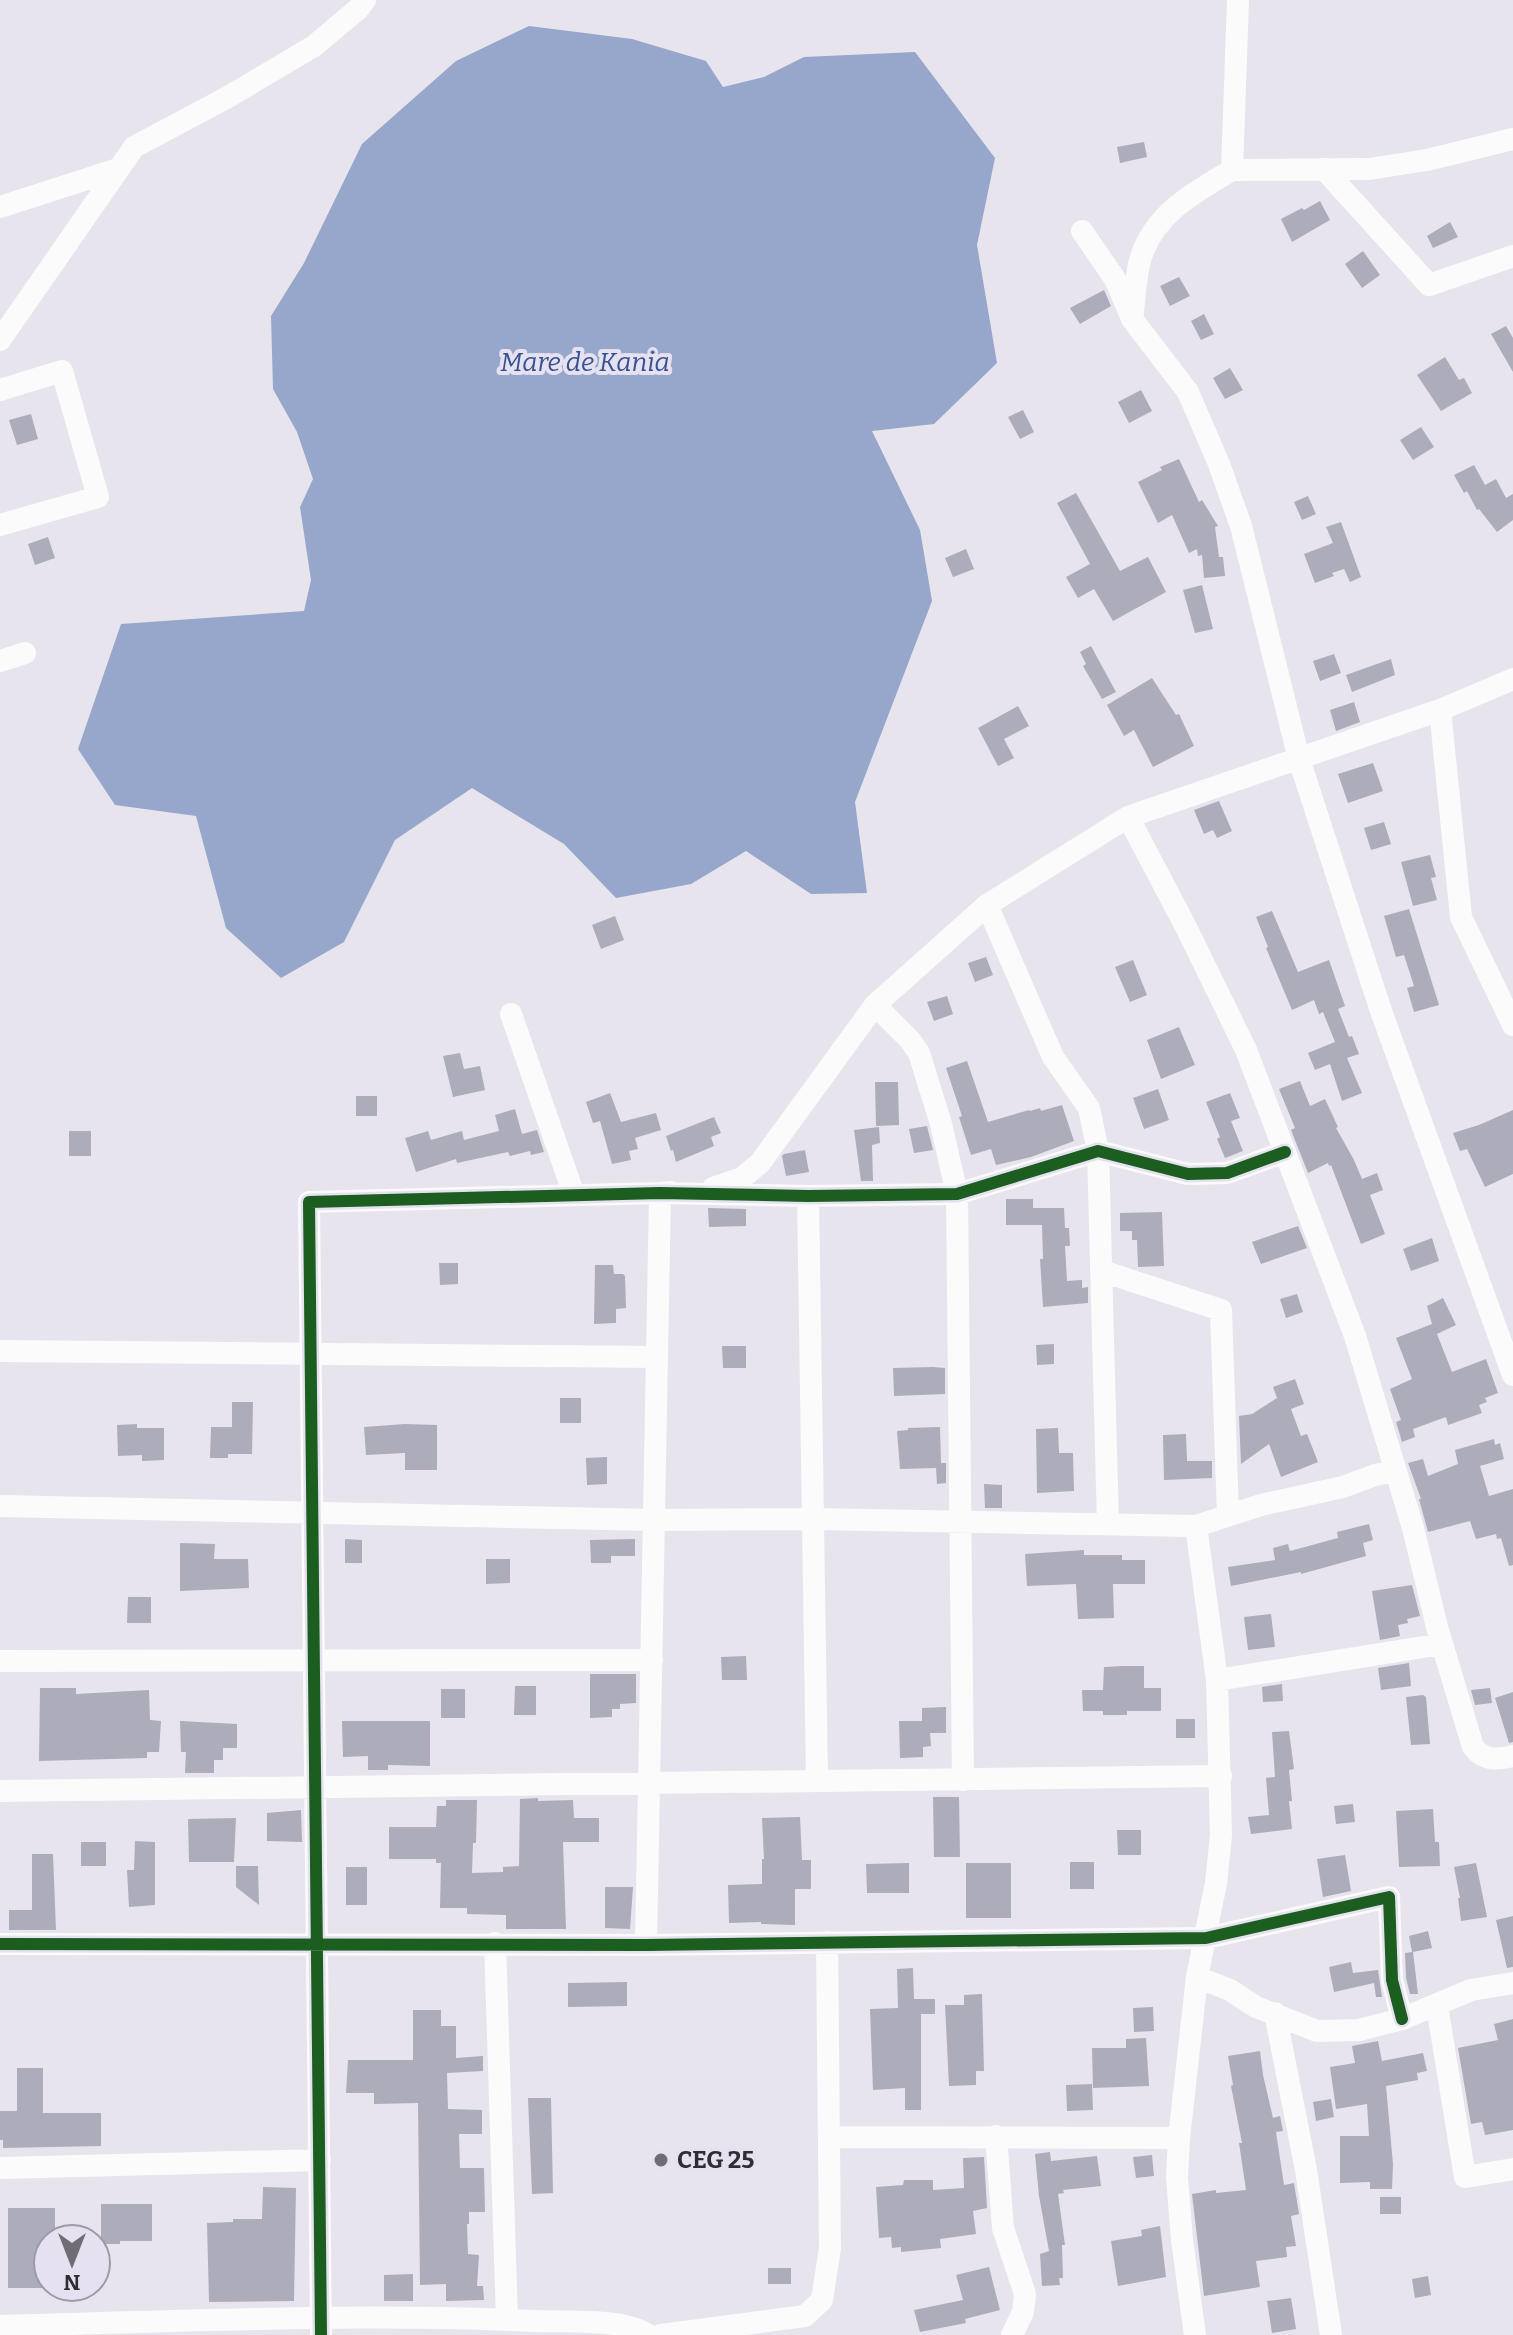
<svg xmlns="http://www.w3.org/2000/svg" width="1513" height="2335" viewBox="0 0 1513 2335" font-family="Bitter,serif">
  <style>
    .water { fill: #97a6cb }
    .building { fill: #adacba }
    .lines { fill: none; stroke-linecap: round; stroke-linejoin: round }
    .street { stroke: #fbfbfc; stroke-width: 22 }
    .cycleway-casing { stroke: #e6e1f1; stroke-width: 17 }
    .cycleway { stroke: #1b5e20; stroke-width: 12 }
    .poi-dot { fill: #6f6c74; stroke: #e6e1f1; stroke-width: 3 }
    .labels { text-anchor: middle; stroke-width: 8; stroke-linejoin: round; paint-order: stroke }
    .poi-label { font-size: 24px; font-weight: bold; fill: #2f2c33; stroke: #e6e1f1; text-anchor: start }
    .water-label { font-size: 26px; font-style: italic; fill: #365290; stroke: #e6e1f1 }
  </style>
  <rect width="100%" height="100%" fill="#e7e4ee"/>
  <!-- water -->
  <path class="water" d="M529 26 632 39 706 61 723 87 764 77 804 57 915 52 995 158 977 245 997 363 934 424 872 431 920 530 932 601 855 802 867 893 811 894 746 851 691 884 616 898 564 844 472 788 395 840 344 942 281 978 226 928 196 816 115 805 78 749 121 624 304 611 311 580 300 507 313 479 297 432 273 389 271 316 304 263 362 144 456 61Z"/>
  <!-- building -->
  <path class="building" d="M1144 142 1147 157 1120 163 1117 147Z
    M1320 201 1330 220 1292 242 1281 219 1302 208 1304 210Z
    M1450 222 1458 237 1433 248 1427 236Z
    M1363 251 1380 275 1362 288 1345 264Z
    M1179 277 1190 296 1170 306 1160 286Z
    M1104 290 1111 306 1080 324 1070 308Z
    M1204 314 1214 334 1201 340 1191 321Z
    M1506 326 1513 338V372L1491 334Z
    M1445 357 1459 380 1464 378 1472 393 1441 411 1417 375Z
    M1230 368 1243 390 1225 399 1213 378Z
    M1141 390 1152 411 1129 423 1118 402Z
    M1023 410 1034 432 1020 439 1008 417Z
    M31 414 38 439 17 445 9 420Z
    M1421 427 1434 447 1413 460 1400 440Z
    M1179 459 1199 502 1202 500 1218 526 1215 527 1219 557H1223L1225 576 1204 578 1202 555 1198 556 1197 549 1189 553 1172 515 1158 523 1138 482 1162 470 1160 467Z
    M1474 465 1485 485 1496 479 1506 498 1513 494V520L1497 532 1479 509 1477 510 1467 491 1464 493 1454 475Z
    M1076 493 1120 571 1148 557 1166 592 1113 621 1094 589 1078 598 1066 577 1090 564 1057 503Z
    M1308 496 1316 514 1302 520 1294 502Z
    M1341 522 1361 577 1350 582 1344 569 1332 573 1334 576 1315 583 1304 554 1333 543 1326 527Z
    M48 537 55 558 35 565 28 544Z
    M966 549 974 569 953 577 945 558Z
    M1202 585 1213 629 1195 633 1183 590Z
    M1091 646 1116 692 1102 699 1083 666 1086 664 1080 652Z
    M1334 654 1341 673 1320 681 1313 661Z
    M1391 659 1395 675 1352 692 1346 675Z
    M1152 678 1176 715 1179 714 1194 746 1153 767 1134 730 1124 736 1107 705Z
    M1354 702 1360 722 1336 731 1330 710Z
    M1018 706 1029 726 1004 739 1014 758 998 766 978 728Z
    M1373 763 1383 791 1348 803 1338 774Z
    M1219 801 1232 831 1217 838 1213 830 1204 834 1194 810Z
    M1384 822 1391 844 1371 850 1364 828Z
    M1430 855 1436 877 1431 878 1437 900 1413 906 1401 862Z
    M1409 909 1439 1005 1414 1012 1407 988 1414 986 1404 955 1396 957 1384 916Z
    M1272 911 1298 972 1329 960 1345 1006 1338 1009 1349 1037 1352 1036 1359 1054 1347 1058 1362 1093 1342 1101 1330 1064 1315 1070 1308 1053 1335 1042 1323 1012 1319 1014 1314 1000 1292 1010 1266 948 1268 947 1256 917Z
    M615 916 624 940 601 949 592 925Z
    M986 957 993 975 975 982 968 963Z
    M1133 960 1147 995 1130 1002 1115 967Z
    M947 996 953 1014 934 1021 927 1002Z
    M1179 1027 1195 1065 1161 1079 1147 1040Z
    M460 1053 464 1069 480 1066 485 1090 453 1097 443 1056Z
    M967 1061 988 1122 1029 1110 1030 1111 1040 1108 1041 1111 1062 1105 1074 1141 1031 1157 996 1165 991 1149 971 1155 959 1117 962 1116 946 1068Z
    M1300 1081 1310 1106 1325 1099 1338 1127 1336 1128 1354 1160 1362 1179 1377 1173 1383 1190 1370 1195 1385 1234 1361 1244 1331 1165 1329 1166 1328 1163 1308 1173 1291 1130 1295 1128 1279 1089Z
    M875 1082H898L899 1125 876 1126Z
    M1158 1089 1169 1120 1144 1129 1133 1098Z
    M610 1093 621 1122 656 1113 661 1130 635 1138 638 1149 629 1151 631 1160 612 1164 600 1121 593 1123 586 1102Z
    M1230 1093 1240 1118 1231 1121 1243 1151 1225 1158 1217 1139 1220 1137 1206 1102Z
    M356 1096H377V1116H356Z
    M515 1109 522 1134 537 1130 544 1152 531 1155 530 1151 510 1156 508 1152 457 1163 456 1159 416 1172 405 1138 428 1131 431 1140 462 1131 464 1140 499 1131 495 1115Z
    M1513 1110V1174L1485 1187 1467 1149 1460 1151 1453 1133 1479 1125Z
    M714 1117 721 1133 711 1137 714 1146 676 1162 673 1150 671 1151 666 1136Z
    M927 1126 933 1150 914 1153 909 1129Z
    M879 1127 880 1143 872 1145 873 1181H861L854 1130Z
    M69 1131H91V1156H69Z
    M805 1150 809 1172 786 1176 782 1156 784 1154Z
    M1006 1199H1033V1208H1064L1065 1228H1069L1070 1246H1065L1067 1281 1082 1280V1288L1088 1287V1303L1043 1307 1040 1259H1043L1042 1225H1006Z
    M708 1208 746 1209V1226L709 1227Z
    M1162 1212 1164 1266 1138 1267 1137 1240H1132V1231H1120V1213Z
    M1298 1226 1307 1248 1261 1264 1252 1242Z
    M1432 1238 1439 1261 1411 1271 1403 1249Z
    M439 1263H458V1284L440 1285Z
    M595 1265H613L614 1274H623L625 1276 626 1308 616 1309V1323L594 1324Z
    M1297 1294 1303 1312 1286 1318 1280 1299Z
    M1443 1298 1456 1325 1437 1334 1452 1372 1486 1359 1498 1393 1485 1398 1487 1402 1479 1405 1482 1413 1448 1425 1446 1417 1413 1429 1415 1437 1402 1442 1396 1422 1401 1420 1390 1389 1412 1379 1396 1338 1432 1324 1427 1306Z
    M1054 1344V1364L1037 1365 1036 1345Z
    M722 1346H746V1368H723Z
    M933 1367 945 1368V1394L894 1396 893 1368Z
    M1295 1379 1304 1404 1291 1409 1301 1436 1307 1434 1318 1462 1281 1477 1269 1444 1241 1464 1239 1416 1252 1414 1277 1398 1273 1387Z
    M560 1398H581V1423H560Z
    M232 1402H253L252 1454H228V1458H210L211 1427H232Z
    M137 1424V1428H164V1460L142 1461V1455L118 1456 117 1425Z
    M405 1424 437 1425V1470H405V1453L366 1455 364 1427Z
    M940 1427 941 1463H946V1483L937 1484 936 1468 900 1469 897 1431 908 1430V1428Z
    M1058 1428 1059 1453H1073L1074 1491 1037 1493 1036 1429Z
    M1186 1434 1187 1461H1212V1478L1164 1480 1163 1435Z
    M1494 1439 1495 1445 1500 1443 1504 1459 1480 1466 1489 1496 1513 1489V1565L1509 1566 1501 1538 1497 1539 1496 1534 1476 1539 1470 1521 1428 1532 1419 1499H1421L1408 1463 1423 1459 1428 1476 1458 1464 1455 1450Z
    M607 1457V1484L587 1485 586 1458Z
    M984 1484 1002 1485V1508H985Z
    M1369 1524 1373 1540 1363 1543 1366 1556 1301 1574V1572L1231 1586 1228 1567 1275 1560 1273 1548 1288 1544 1290 1551 1338 1538 1337 1532Z
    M345 1539 362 1540V1563H345Z
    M635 1539V1556H611V1563H591L590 1540Z
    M180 1543 215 1544 214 1559H248L249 1588 180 1591Z
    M1084 1550V1555H1122V1560H1145V1584H1113L1114 1618 1078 1619 1076 1584 1027 1586 1025 1554Z
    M486 1559H510V1583L486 1584Z
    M1412 1585 1420 1616 1407 1619 1408 1623 1398 1625 1400 1636 1380 1640 1372 1591Z
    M128 1597H151V1623H127Z
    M1271 1614 1275 1647 1248 1650 1244 1617Z
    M746 1656 747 1680H722L721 1657Z
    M1409 1663 1411 1686 1381 1690 1378 1668Z
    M1123 1666H1144V1688H1161V1711H1127V1715H1103V1711H1083L1082 1690H1103L1104 1667Z
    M590 1674H636V1703L620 1704V1709H612V1717L590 1718Z
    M1282 1684 1283 1701 1263 1702 1262 1687Z
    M515 1686H536V1715H514Z
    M40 1688H76V1694L149 1690 150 1720 161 1721 159 1752H147V1758L39 1761Z
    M1490 1688 1492 1703 1475 1705 1471 1690Z
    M441 1689H465V1718H441Z
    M1513 1692V1742L1509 1743 1495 1698Z
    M1423 1695 1426 1697 1430 1744 1411 1745 1406 1697Z
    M946 1707V1733H930L931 1746 923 1747V1757L900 1758 899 1721H922V1708Z
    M1176 1719H1195V1738H1176Z
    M180 1721 237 1724V1748H223V1760H214V1773H185L186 1752H181Z
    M342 1721H430V1766L388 1765V1770H368V1756L343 1757Z
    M1289 1731 1294 1769 1289 1770 1292 1801H1289L1292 1829 1251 1834 1248 1817 1269 1815 1266 1778 1275 1777 1272 1732Z
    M933 1797H959L960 1857H934Z
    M538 1798V1801L573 1800 574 1818H599V1842H563L566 1929H506V1915L467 1914V1908H440L441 1863H436V1859H389V1827H436L437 1806H446V1800H477L476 1843H473L472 1873 503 1872V1867L519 1866 520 1799Z
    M1353 1804 1355 1822 1336 1824 1334 1806Z
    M1433 1809 1435 1842H1439L1440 1866 1399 1867 1396 1811Z
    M301 1810 302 1842 267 1841V1813Z
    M800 1817 802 1860H811V1889H795V1925L761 1924V1922L729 1923 728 1885 762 1884V1859H764L762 1818Z
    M236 1818 234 1862H189L188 1819Z
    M1117 1830H1141V1855H1118Z
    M135 1841 155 1842V1905L129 1907 127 1870H134Z
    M81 1842H106V1866H81Z
    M32 1854H53L56 1930H9V1910H32Z
    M1345 1855 1351 1891 1323 1897 1317 1859Z
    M1070 1862H1094V1889H1070Z
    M909 1863V1893H867L866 1864Z
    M966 1863H1011V1918H966Z
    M1476 1863 1487 1917 1461 1921 1458 1898H1460L1454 1867Z
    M236 1866H258L259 1905 236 1887Z
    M346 1867H367V1905H346Z
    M605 1887H633L630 1929 605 1928Z
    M1513 1916V1967L1507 1968 1496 1920Z
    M1428 1931 1432 1948 1413 1952 1418 1994H1410L1406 1978 1405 1953 1412 1952 1409 1936Z
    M1351 1962 1353 1973 1378 1970 1382 1997H1376L1374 1983 1334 1992 1329 1967Z
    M913 1968 914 1999H935V2014H921V2110H905V2088L873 2090 870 2009 898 2008 897 1969Z
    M627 1982V2006L568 2007V1983Z
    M982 1994 984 2071H976V2085L949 2086 945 2005H964V1995Z
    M1153 2007 1154 2031 1134 2032 1133 2008Z
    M413 2010H441V2026H456V2058L483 2056V2071L447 2073 448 2109 482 2110V2134H459L460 2168H484L485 2212H469V2224H467L468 2254 479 2255 477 2286H483L484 2300 446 2301V2284L420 2285 418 2103 374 2104V2093H346L348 2060H413Z
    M1513 2019V2130L1485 2135 1482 2122 1471 2124 1458 2048 1498 2040 1494 2024Z
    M1146 2038 1149 2086 1093 2088 1092 2048H1126V2039Z
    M1378 2041 1382 2061 1423 2053 1427 2071 1417 2073 1418 2080 1386 2086 1393 2164 1392 2189H1370V2182L1340 2183V2136H1369L1367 2104 1336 2109 1330 2067 1355 2063 1352 2046Z
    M1260 2051 1263 2075 1273 2118 1280 2116 1283 2131 1276 2132 1284 2185 1294 2183 1299 2214 1291 2216 1296 2246 1286 2247 1287 2257 1256 2261 1260 2287 1204 2296 1192 2194 1216 2190V2193L1246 2190 1239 2143H1242L1231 2086 1233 2085 1228 2056Z
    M17 2068H43V2113H101V2146L3 2148V2140H0V2111H17Z
    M1092 2084 1093 2110 1067 2111 1066 2085Z
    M528 2098H551L553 2193 532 2194Z
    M1331 2099 1334 2117 1316 2121 1313 2102Z
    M1050 2152 1051 2161 1097 2156 1101 2186 1063 2190 1064 2193 1058 2194 1065 2245H1062L1063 2278H1059L1060 2285 1042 2286 1040 2254 1049 2251 1039 2196 1035 2154Z
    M1152 2155 1154 2176 1136 2178 1133 2157Z
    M984 2157 987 2208 973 2211 976 2234 940 2239 941 2248 901 2252V2247L892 2248 891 2237 879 2238 876 2187 903 2185 904 2180H933V2190L964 2188 963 2158Z
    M263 2187 296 2188 294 2301 209 2302 207 2223 233 2222V2219H262Z
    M1380 2197H1401V2214H1380Z
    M101 2204H152V2241H120V2244H101Z
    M8 2208H55V2239H48V2288H8Z
    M1160 2226 1166 2277 1118 2286 1111 2241 1142 2236 1141 2230Z
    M989 2267 1000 2310 965 2319 966 2323 920 2332 914 2310 963 2300 956 2275Z
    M768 2268H791V2284H768Z
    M413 2274V2301H384V2275Z
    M1428 2276 1431 2295 1415 2298 1412 2279Z
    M1291 2298 1296 2329 1272 2333 1267 2301Z"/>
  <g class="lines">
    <!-- street -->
    <path class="street" d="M1324 169 1429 285 1513 256
      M1232 170 1369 169 1427 160 1513 139
      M0 207 118 169
      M1082 231 1115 279 1132 319 1188 392 1219 464 1241 526 1299 759 1381 1011 1513 1375
      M1132 319C1135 299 1135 276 1141 257 1155 213 1195 192 1232 170L1238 0
      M0 340 134 147 228 97 314 46 358 9 365 0
      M0 390 62 371 98 497 0 525
      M0 661 25 653
      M1513 679 1440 710 1128 817 1186 927 1246 1050 1355 1336 1413 1528 1437 1627 1473 1747C1484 1761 1497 1760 1513 1756
      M1440 710 1461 917 1513 1025
      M987 905 1053 1057 1089 1108 1098 1151 1108 1525
      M511 1014 574 1195
      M713 1188 742 1178 760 1163 875 1005
      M808 1196 817 1781
      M1102 1271 1221 1310 1228 1516
      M0 1351 657 1357
      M0 1506 654 1520 813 1519 1196 1526 1261 1505 1343 1487 1375 1475 1395 1471
      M0 1661 652 1660
      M1217 1680 1442 1644
      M963 1780 957 1194 941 1124 919 1053 910 1040 875 1005 987 905 1128 817
      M0 1791 1221 1776
      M495 1943 507 2320
      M0 1944 646 1945 1206 1938 1389 1897 1392 1980 1402 2019
      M646 1945 660 1193 671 1192
      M1197 1977 1230 1990 1256 2007 1317 2031 1359 2030 1402 2019 1471 1990 1513 1983
      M1437 2006 1465 2177 1513 2169
      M1275 2013 1306 2170 1331 2335
      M996 2136 1003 2228 1025 2294 1023 2312 1012 2335
      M829 2137 1179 2138
      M0 2168 320 2160
      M0 2326C178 2321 356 2313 535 2321 565 2322 624 2318 648 2335
      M321 2335 309 1202 660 1193 808 1196 957 1194 1098 1151 1188 1174 1227 1173 1285 1152
      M661 2335 805 2316 822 2300 830 2248 827 1942
      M1195 2335 1182 2240 1177 2177 1179 2138 1197 1977 1216 1883 1221 1835 1217 1680 1196 1526"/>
    <defs>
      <path id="cycleway" d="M0 1944 646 1945 1206 1938 1389 1897 1392 1980 1402 2019
        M321 2335 309 1202 660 1193 808 1196 957 1194 1098 1151 1188 1174 1227 1173 1285 1152"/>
    </defs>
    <!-- cycleway casing -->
    <use href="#cycleway" class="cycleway-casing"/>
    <!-- cycleway -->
    <use href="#cycleway" class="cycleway"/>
  </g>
  <!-- markers -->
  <circle class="poi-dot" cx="661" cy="2160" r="8"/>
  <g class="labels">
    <!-- poi labels -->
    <g class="poi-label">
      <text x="677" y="2168">CEG 25</text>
    </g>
    <!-- water labels -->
    <g class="water-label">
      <text x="585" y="371">Mare de Kania</text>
    </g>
  </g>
  <!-- north arrow -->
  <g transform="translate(72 2263) rotate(180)"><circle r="38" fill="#e6e1f1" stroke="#9d99a5" stroke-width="2"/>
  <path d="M0-6L14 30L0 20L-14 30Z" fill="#6f6c74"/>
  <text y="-12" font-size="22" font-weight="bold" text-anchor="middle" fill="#2f2c33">N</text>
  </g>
</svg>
